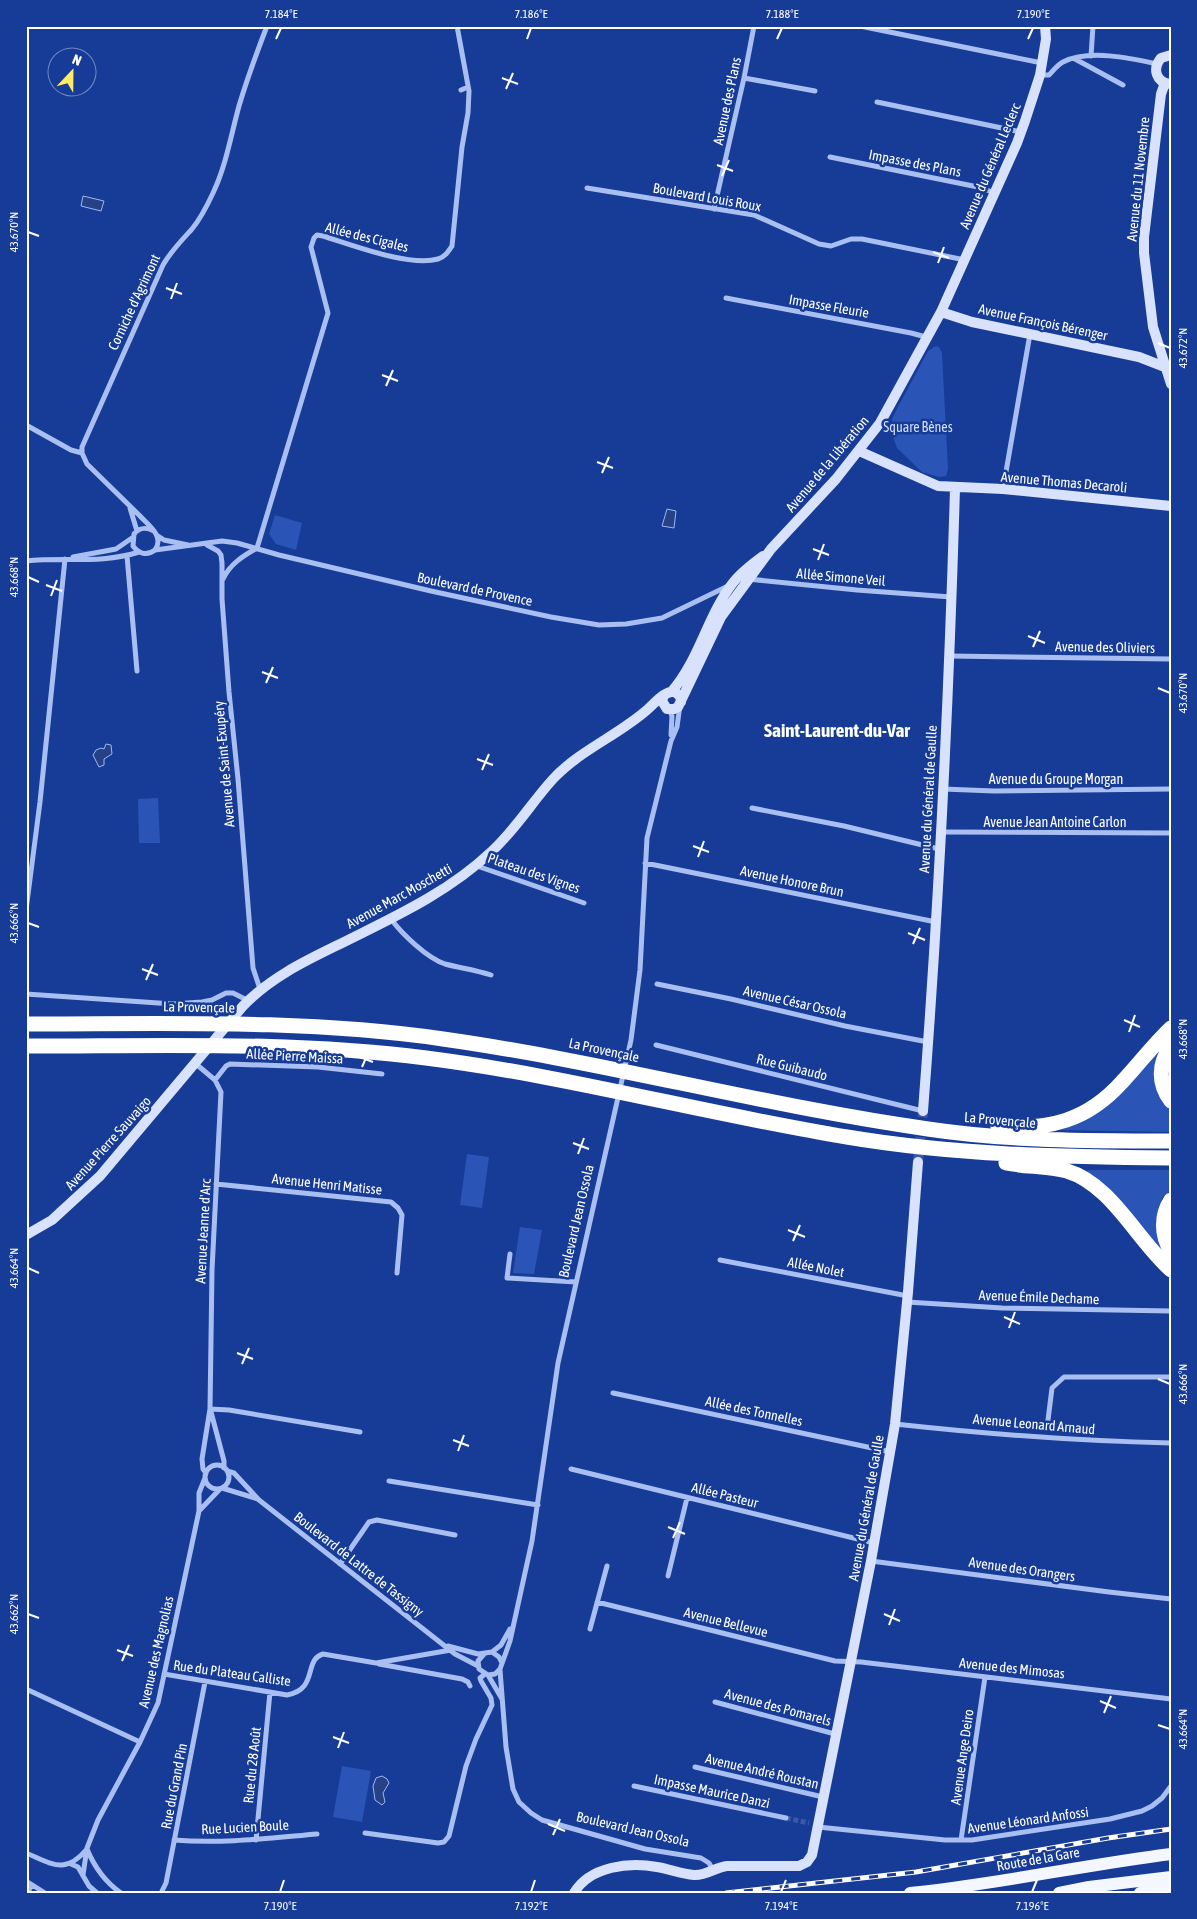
<svg xmlns="http://www.w3.org/2000/svg" width="1197" height="1919" viewBox="0 0 1197 1919" font-family="'Asap Condensed',sans-serif">
  <style>
    .green { fill: #2a54b6 }
    .water { fill: #264186; stroke: #9cb8f4 }
    .lines { fill: none; stroke-linecap: round; stroke-linejoin: round }
    .street-tunnel { stroke: #3a59a7; stroke-width: 5; stroke-dasharray: 5 2.5; stroke-linecap: butt }
    .secondary-tunnel { stroke: #3a59a7; stroke-width: 10; stroke-dasharray: 10 5; stroke-linecap: butt }
    .street { stroke: #aabff1; stroke-width: 5 }
    .secondary { stroke: #d8e2fc; stroke-width: 10 }
    .primary { stroke: #f4f7ff; stroke-width: 12 }
    .highway { stroke: #fff; stroke-width: 15 }
    .rail-casing { stroke: #fff; stroke-width: 5 }
    .rail { stroke: #173c97; stroke-width: 3; stroke-dasharray: 9; stroke-linecap: butt }
    .ticks { fill: none; stroke: #fff; stroke-width: 2 }
    .labels { text-anchor: middle; stroke-width: 5; stroke-linejoin: round; paint-order: stroke }
    .street-label { font-size: 14px; fill: #fff; stroke: #173c97 }
    .park-label { font-size: 14px; fill: #d1defc; stroke: #173c97 }
    .district-label { font-size: 19px; font-weight: bold; fill: #fff; stroke: #173c97 }
    .neatline { fill: none; stroke: #fff; stroke-width: 2 }
    .ticks-label { font-size: 12px; text-anchor: middle; fill: #fff }
  </style>
  <rect width="100%" height="100%" fill="#173c97"/>
  <!-- green -->
  <path class="green" d="M936 346 939 347 942 353 948 469 946 476 939 477 922 472 897 448 892 434V419L899 405 928 351Z
    M275 515 302 523 296 550 276 544 269 534Z
    M158 798 160 843H139L138 799Z
    M1159 1051 1154 1073 1161 1098 1171 1110V1132L1056 1130Z
    M467 1154 489 1157 482 1208 460 1205Z
    M1086 1170H1171V1189L1162 1199 1158 1211 1156 1224 1171 1265 1108 1190Z
    M520 1227 542 1230 534 1274 513 1273Z
    M342 1766 371 1771 362 1822 333 1817Z"/>
  <!-- water -->
  <path class="water" d="M83 196 104 201 101 211 81 206Z
    M667 509 676 511 674 528 662 526Z
    M106 744 111 745 112 754 104 759V765L99 767 93 755 96 750 101 748 104 749Z
    M382 1776 387 1779 389 1783 383 1793 385 1802 382 1805 375 1800 373 1786 376 1778Z"/>
  <g class="lines">
    <!-- street-tunnel -->
    <path class="street-tunnel" d="M786 1818 809 1823"/>
    <!-- secondary-tunnel -->
    <path class="secondary-tunnel" d="M918 1162 923 1111"/>
    <!-- street -->
    <path class="street" d="M860 26 1042 63
      M1091 56 1093 26
      M1075 59 1123 85
      M1040 75H1049C1053 71 1057 65 1063 62 1089 49 1130 58 1157 64
      M744 78 815 91
      M461 90 468 87
      M877 102 1021 132
      M830 157 978 187 995 193
      M587 188 754 215 819 244 831 246 851 239H862L965 260
      M714 209 744 78 754 26
      M726 298 911 333 926 337
      M26 425 71 450 82 453
      M1003 489 1030 334
      M130 508 137 531
      M154 531C146 527 140 527 134 534L133 546C139 554 147 556 155 550 165 536 148 525 139 515L87 464 82 453V447L163 265C171 251 181 241 192 229 201 218 207 206 213 193 226 166 231 135 239 106 247 79 257 52 267 26
      M158 536 164 540 188 545
      M207 545 218 551 221 555 222 563V599L229 692 238 779 253 968 260 989
      M257 548 328 313 311 247 314 238 317 235 323 236C352 245 409 267 438 259 445 257 448 252 452 246L462 147 468 113 469 91 457 26
      M155 550 222 541 237 543 279 555 431 591 551 617 599 625 626 624 662 618 728 586
      M127 556 137 671
      M73 557 116 549 132 538
      M26 561C64 557 102 564 139 552
      M223 579C230 564 243 556 257 548
      M748 579 857 590 951 597
      M950 656 1171 659
      M669 709 672 716 671 735
      M943 789 994 791 1171 789
      M752 808 844 826 939 849
      M941 832 1171 833
      M645 863 936 922
      M477 866 584 903
      M26 910 40 802 65 559
      M391 919C402 934 427 958 445 964 460 968 476 970 491 975
      M657 984 731 999 845 1026 928 1042
      M26 994 173 1004 202 1002 212 1000 226 993H233L249 1001
      M656 1045 923 1111
      M196 1064 215 1080 221 1092 212 1270 210 1409 202 1459 203 1469 206 1473
      M215 1080 226 1066 230 1064 318 1067 382 1074
      M216 1184 391 1202 398 1208 402 1215 397 1273
      M510 1254 507 1278 576 1282
      M720 1260 908 1296
      M907 1302 1002 1308 1171 1311
      M613 1393 891 1452
      M210 1409 229 1410 360 1432
      M211 1412 224 1461V1468
      M895 1424C986 1434 1079 1441 1171 1443
      M1047 1428 1052 1388 1064 1377H1171
      M205 1477a12 12 0 1 1 24 0a12 12 0 1 1-24 0Z
      M571 1469 874 1543
      M227 1471 234 1473 259 1500 455 1654 478 1666
      M389 1481 538 1505
      M222 1488 258 1499
      M199 1511 220 1489
      M871 1561 1109 1592 1171 1599
      M340 1564 369 1522 377 1520 455 1535
      M668 1576 687 1498
      M597 1602 835 1661 861 1662 1171 1699
      M590 1629 607 1566
      M448 1646 478 1654 492 1652 499 1657 502 1663
      M492 1652 501 1645 510 1629
      M484 1654 478 1661 479 1669 488 1675 495 1674 500 1669 510 1641 532 1541 558 1363 631 1040 640 970 647 838 671 741 677 727 680 705
      M379 1664 462 1679 468 1682 470 1686
      M500 1670 506 1747 513 1789 519 1802 531 1813 542 1820 645 1849 701 1858 709 1863 713 1870
      M164 1674 287 1695C319 1689 303 1660 323 1654L376 1663 451 1650
      M488 1675 502 1699
      M26 1689 140 1742
      M715 1702 835 1734
      M695 1767 823 1797
      M634 1786 786 1818
      M818 1827 945 1840H972L1110 1819 1142 1811 1152 1806 1162 1798 1171 1786
      M365 1833 438 1843 444 1842 449 1836 466 1766 476 1739 492 1705 491 1698 481 1681 480 1678 485 1674
      M174 1840C222 1844 270 1838 317 1834
      M256 1840 270 1692
      M961 1840 985 1677
      M87 1849C94 1866 105 1882 121 1893
      M26 1853C53 1864 65 1875 87 1849
      M71 1864 78 1867 89 1886 97 1893
      M83 1875 87 1848 98 1820 140 1742 158 1703 199 1511V1493L205 1478
      M26 1881 45 1893
      M27 1893 32 1885
      M161 1893 166 1883 205 1682"/>
    <!-- secondary -->
    <path class="secondary" d="M1165 83 1161 94 1144 237V253L1153 327 1171 384
      M1170 84C1156 82 1152 69 1161 58L1171 55
      M941 312 972 322 1139 357 1170 369
      M859 451 938 486 1003 489 1171 506
      M672 691C699 660 707 617 732 584 740 573 752 564 763 556
      M664 695 662 701 667 709H674L678 707 721 617 771 549 836 479 880 423 941 312 1017 143 1025 121 1040 75 1046 39 1045 26
      M923 1111C939 904 949 696 955 488
      M26 1235 52 1220 100 1176 243 1006C270 978 303 962 338 945 392 918 448 893 492 851 516 829 532 802 553 779 580 750 619 735 648 709 655 703 665 690 675 692L680 696 681 702
      M574 1893C590 1866 629 1862 657 1867 669 1869 682 1874 694 1875 706 1876 716 1867 727 1866H799L807 1862 812 1855 871 1561 895 1424 908 1292 918 1162"/>
    <!-- primary -->
    <path class="primary" d="M910 1893C998 1884 1084 1865 1171 1854
      M1059 1893 1089 1887 1171 1877
      M1140 1893 1171 1889"/>
    <!-- highway -->
    <path class="highway" d="M26 1024C166 1024 305 1019 443 1039 606 1062 765 1106 928 1129 1008 1141 1089 1141 1171 1141
      M26 1046C160 1046 293 1041 426 1058 568 1076 706 1114 847 1137 954 1155 1063 1157 1171 1158
      M1171 1046C1158 1064 1158 1084 1171 1101
      M998 1127C1049 1130 1087 1121 1122 1082 1139 1064 1153 1045 1171 1028
      M1006 1163C1026 1167 1047 1166 1067 1171 1111 1184 1137 1240 1171 1270
      M1171 1200C1161 1215 1161 1235 1171 1251"/>
    <defs>
      <path id="rail" d="M726 1893 916 1872 1108 1838 1171 1829"/>
    </defs>
    <!-- rail casing -->
    <use href="#rail" class="rail-casing"/>
    <!-- rail -->
    <use href="#rail" class="rail"/>
  </g>
  <!-- ticks -->
  <path class="ticks" d="M276 39 281 28M527 39 531 28M777 39 782 28M1028 39 1033 28M502 78 518 84M506 89 513 73M717 165 733 171M722 176 729 160M28 232 39 236M933 252 949 258M938 263 944 247M166 288 182 294M171 299 177 283M1158 343 1170 348M382 375 398 381M386 386 393 370M597 462 613 468M602 473 609 457M813 549 829 555M818 560 824 544M28 577 39 582M46 585 62 591M51 596 57 580M1028 636 1045 643M1033 647 1040 631M262 672 278 678M266 683 273 667M1158 688 1170 693M477 759 493 765M482 770 489 754M693 846 709 852M698 857 704 841M28 923 39 927M908 933 925 940M913 944 920 928M142 969 158 975M146 980 153 964M1124 1020 1140 1027M1129 1032 1135 1015M1158 1034 1170 1039M357 1056 373 1062M362 1067 369 1051M573 1143 589 1149M578 1154 584 1138M788 1230 805 1237M793 1241 800 1225M28 1268 39 1273M1004 1317 1020 1324M1009 1328 1015 1312M237 1353 253 1359M242 1364 249 1348M1158 1379 1170 1384M453 1440 469 1446M458 1451 464 1435M668 1527 685 1534M673 1538 680 1522M28 1614 39 1618M884 1614 900 1621M889 1625 895 1609M117 1650 133 1656M122 1661 129 1645M1100 1701 1116 1708M1104 1713 1111 1696M1158 1725 1170 1729M333 1737 349 1743M338 1748 344 1732M548 1824 565 1831M553 1835 560 1819M280 1892 284 1880M531 1892 535 1880M781 1892 786 1880M1032 1892 1037 1880"/>
  <g class="labels">
    <!-- street labels -->
    <g class="street-label">
      <text transform="translate(727 101) rotate(-78)" y="5">Avenue des Plans</text>
      <text transform="translate(915 163) rotate(11)" y="5">Impasse des Plans</text>
      <text transform="translate(990 166) rotate(-67)" y="5">Avenue du Général Leclerc</text>
      <text transform="translate(1138 179) rotate(-84)" y="5">Avenue du 11 Novembre</text>
      <text transform="translate(707 197) rotate(10)" y="5">Boulevard Louis Roux</text>
      <text transform="translate(367 237) rotate(14)" y="5">Allée des Cigales</text>
      <text transform="translate(134 302) rotate(-65)" y="5">Corniche d'Agrimont</text>
      <text transform="translate(829 306) rotate(10)" y="5">Impasse Fleurie</text>
      <text transform="translate(1043 322) rotate(12)" y="5">Avenue François Bérenger</text>
      <text transform="translate(827 464) rotate(-50)" y="5">Avenue de la Libération</text>
      <text transform="translate(1064 482) rotate(5)" y="5">Avenue Thomas Decaroli</text>
      <text transform="translate(841 577) rotate(5)" y="5">Allée Simone Veil</text>
      <text transform="translate(475 589) rotate(12)" y="5">Boulevard de Provence</text>
      <text transform="translate(1105 647) rotate(1)" y="5">Avenue des Oliviers</text>
      <text transform="translate(224 764) rotate(-95)" y="5">Avenue de Saint-Exupéry</text>
      <text x="1056" y="784">Avenue du Groupe Morgan</text>
      <text transform="translate(928 799) rotate(-87)" y="5">Avenue du Général de Gaulle</text>
      <text x="1055" y="827">Avenue Jean Antoine Carlon</text>
      <text transform="translate(534 873) rotate(19)" y="5">Plateau des Vignes</text>
      <text transform="translate(792 881) rotate(12)" y="5">Avenue Honore Brun</text>
      <text transform="translate(399 896) rotate(-29)" y="5">Avenue Marc Moschetti</text>
      <text transform="translate(795 1002) rotate(13)" y="5">Avenue César Ossola</text>
      <text transform="translate(199 1007) rotate(1)" y="5">La Provençale</text>
      <text transform="translate(604 1050) rotate(12)" y="5">La Provençale</text>
      <text transform="translate(295 1056) rotate(3)" y="5">Allée Pierre Maissa</text>
      <text transform="translate(792 1067) rotate(14)" y="5">Rue Guibaudo</text>
      <text transform="translate(1000 1120) rotate(5)" y="5">La Provençale</text>
      <text transform="translate(108 1143) rotate(-48)" y="5">Avenue Pierre Sauvaigo</text>
      <text transform="translate(327 1184) rotate(6)" y="5">Avenue Henri Matisse</text>
      <text transform="translate(576 1221) rotate(-77)" y="5">Boulevard Jean Ossola</text>
      <text transform="translate(203 1231) rotate(-87)" y="5">Avenue Jeanne d'Arc</text>
      <text transform="translate(816 1267) rotate(11)" y="5">Allée Nolet</text>
      <text transform="translate(1039 1297) rotate(2)" y="5">Avenue Émile Dechame</text>
      <text transform="translate(754 1411) rotate(12)" y="5">Allée des Tonnelles</text>
      <text transform="translate(1034 1424) rotate(5)" y="5">Avenue Leonard Arnaud</text>
      <text transform="translate(725 1495) rotate(14)" y="5">Allée Pasteur</text>
      <text transform="translate(866 1508) rotate(-80)" y="5">Avenue du Général de Gaulle</text>
      <text transform="translate(359 1564) rotate(38)" y="5">Boulevard de Lattre de Tassigny</text>
      <text transform="translate(1022 1569) rotate(8)" y="5">Avenue des Orangers</text>
      <text transform="translate(726 1622) rotate(14)" y="5">Avenue Bellevue</text>
      <text transform="translate(156 1652) rotate(-77)" y="5">Avenue des Magnolias</text>
      <text transform="translate(1012 1668) rotate(6)" y="5">Avenue des Mimosas</text>
      <text transform="translate(232 1673) rotate(8)" y="5">Rue du Plateau Calliste</text>
      <text transform="translate(778 1707) rotate(15)" y="5">Avenue des Pomarels</text>
      <text transform="translate(962 1757) rotate(-82)" y="5">Avenue Ange Deiro</text>
      <text transform="translate(252 1765) rotate(-84)" y="5">Rue du 28 Août</text>
      <text transform="translate(762 1771) rotate(13)" y="5">Avenue André Roustan</text>
      <text transform="translate(174 1786) rotate(-79)" y="5">Rue du Grand Pin</text>
      <text transform="translate(712 1791) rotate(12)" y="5">Impasse Maurice Danzi</text>
      <text transform="translate(1028 1820) rotate(-8)" y="5">Avenue Léonard Anfossi</text>
      <text transform="translate(245 1827) rotate(-3)" y="5">Rue Lucien Boule</text>
      <text transform="translate(633 1829) rotate(13)" y="5">Boulevard Jean Ossola</text>
      <text transform="translate(1038 1859) rotate(-10)" y="5">Route de la Gare</text>
    </g>
    <!-- park labels -->
    <g class="park-label">
      <text x="918" y="432">Square Bènes</text>
    </g>
    <!-- district labels -->
    <g class="district-label">
      <text x="837" y="737">Saint-Laurent-du-Var</text>
    </g>
  </g>
  <!-- border -->
  <rect width="1197" height="1919" fill="none" stroke="#173c97" stroke-width="55"/>
  <!-- north arrow -->
  <g transform="translate(72 72) rotate(22)"><circle r="24" fill="#173c97" stroke="#748ac1"/>
  <path d="M0-4L9 19L0 12L-9 19Z" fill="#ffea6a"/>
  <text y="-8" font-size="14" font-weight="bold" text-anchor="middle" fill="#ffffff">N</text>
  </g>
  <rect x="28" y="28" width="1142" height="1864" class="neatline"/>
  <g class="ticks-label">
    <text x="281" y="18">7.184°E</text>
    <text x="531" y="18">7.186°E</text>
    <text x="782" y="18">7.188°E</text>
    <text x="1033" y="18">7.190°E</text>
    <text transform="translate(14 232) rotate(-90)" y="4">43.670°N</text>
    <text transform="translate(1183 348) rotate(-90)" y="4">43.672°N</text>
    <text transform="translate(14 577) rotate(-90)" y="4">43.668°N</text>
    <text transform="translate(1183 693) rotate(-90)" y="4">43.670°N</text>
    <text transform="translate(14 923) rotate(-90)" y="4">43.666°N</text>
    <text transform="translate(1183 1039) rotate(-90)" y="4">43.668°N</text>
    <text transform="translate(14 1268) rotate(-90)" y="4">43.664°N</text>
    <text transform="translate(1183 1384) rotate(-90)" y="4">43.666°N</text>
    <text transform="translate(14 1614) rotate(-90)" y="4">43.662°N</text>
    <text transform="translate(1183 1729) rotate(-90)" y="4">43.664°N</text>
    <text x="280" y="1910">7.190°E</text>
    <text x="531" y="1910">7.192°E</text>
    <text x="781" y="1910">7.194°E</text>
    <text x="1032" y="1910">7.196°E</text>
  </g>
</svg>
